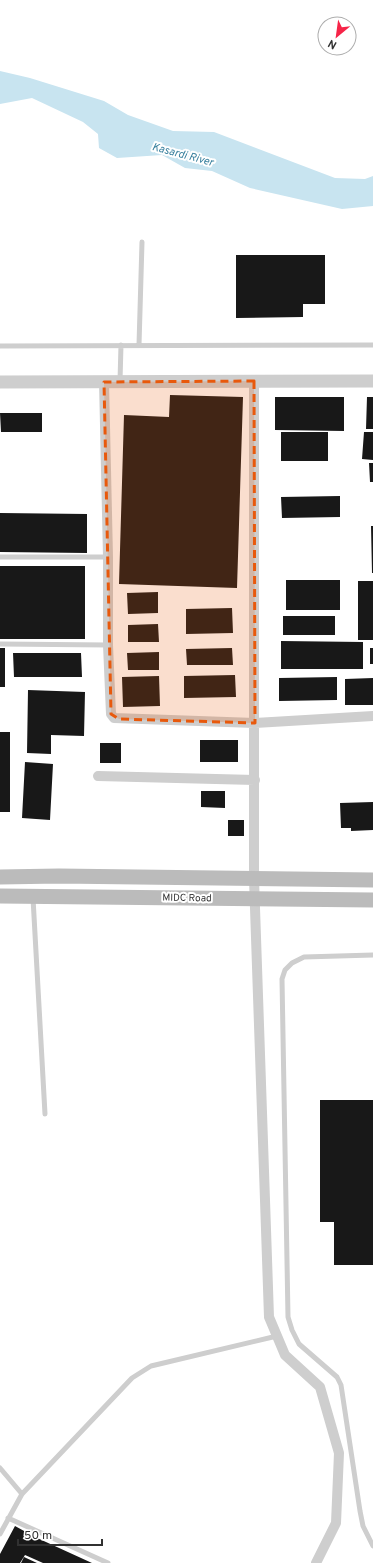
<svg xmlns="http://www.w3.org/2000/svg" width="373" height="1563" viewBox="0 0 373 1563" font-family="Overpass,sans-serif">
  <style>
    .water { fill: #c8e4f0 }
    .building { fill: #181818 }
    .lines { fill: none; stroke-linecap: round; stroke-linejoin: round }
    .service { stroke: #cecece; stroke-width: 5 }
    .minor { stroke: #cecece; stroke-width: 10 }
    .tertiary { stroke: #cecece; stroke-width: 13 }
    .secondary { stroke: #bbb; stroke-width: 15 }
    .marked { fill: #e8590c; fill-opacity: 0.2; stroke: #e8590c; stroke-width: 3; stroke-dasharray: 8 5; stroke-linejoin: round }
    .labels { text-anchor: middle; stroke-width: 4; stroke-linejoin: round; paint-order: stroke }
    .street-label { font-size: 10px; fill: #313131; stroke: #fff }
    .water-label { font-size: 11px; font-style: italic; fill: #357e9c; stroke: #fff }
  </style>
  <rect width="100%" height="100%" fill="#fff"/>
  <!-- water -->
  <path class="water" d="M0 71 30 78 104 101 128 115 173 131 214 132 335 178 365 179 373 176V206L342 209 250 188 212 171 185 168 162 155 117 158 99 148 98 134 83 122 32 98 0 104Z"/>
  <!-- building -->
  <path class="building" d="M236 255H325V304H303V317L236 318Z
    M170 395 243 397 237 588 119 584 124 415 169 417Z
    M275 397H344V431L275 430Z
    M367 397H373V429H366Z
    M0 413H42V432H1Z
    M281 432H328V461H281Z
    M364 432H373V460L362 459Z
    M369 463H373V482H370Z
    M340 496V517L282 518 281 497Z
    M0 513 87 514V553L0 552Z
    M371 526H373V573H372Z
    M0 566H85V639H0Z
    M286 580H340V610H286Z
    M358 581H373V640H358Z
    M158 592V613L128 614 127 593Z
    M232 608 233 633 186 634V609Z
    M283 616H335V635H283Z
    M158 624 159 642H128V625Z
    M281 641 363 642V669H281Z
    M0 648H5V687H0Z
    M232 648 233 665H187L186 649Z
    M370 648H373V664H370Z
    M159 652V670H128L127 653Z
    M13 653H81L82 677H14Z
    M235 675 236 697 184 698V676Z
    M159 676 160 706 123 707 122 677Z
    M337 677V700L279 701V678Z
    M373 678V705H345V679Z
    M28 690 85 692 84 736 51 735V754L27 753Z
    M0 732H10V812H0Z
    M200 740H238V762H200Z
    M100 743H121V763H100Z
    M25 762 53 764 50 820 22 818Z
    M201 791H225V808L201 807Z
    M373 802V830L351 831V828H341L340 803Z
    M228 820H244V836H228Z
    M320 1100H373V1265H334V1222H320Z
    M15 1526 35 1537 92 1563H43L25 1555 20 1563H0V1554Z
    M24 1557 37 1563H21Z"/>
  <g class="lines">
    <!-- service -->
    <path class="service" d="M139 345 142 242
      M0 346 373 345
      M120 381 121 345
      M0 557H108
      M0 644 108 645
      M33 898 45 1114
      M373 955 304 957 292 963 285 970 282 979 288 1317 292 1330 299 1344 337 1377 341 1385 360 1511 363 1526 373 1546
      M0 1468 22 1494
      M8 1518 108 1563
      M0 1534 22 1494 132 1378 151 1366 277 1336"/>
    <!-- minor -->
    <path class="minor" d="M254 381V879L269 1317 285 1355 320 1387 339 1453 336 1523 316 1563
      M104 382 108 557V645L111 714 114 718 255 723 373 716
      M98 776 255 780"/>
    <!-- tertiary -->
    <path class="tertiary" d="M0 382 373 381"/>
    <!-- secondary -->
    <path class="secondary" d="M0 877 59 876 373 880
      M0 896 373 900"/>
  </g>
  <!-- marked area -->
  <path class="marked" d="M254 381 255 723 119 719 111 714 104 382Z"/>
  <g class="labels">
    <!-- street labels -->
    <g class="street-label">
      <text transform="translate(187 897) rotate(1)" y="4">MIDC Road</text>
    </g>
    <!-- water labels -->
    <g class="water-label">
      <text transform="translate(183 154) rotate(15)" y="4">Kasardi River</text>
    </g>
  </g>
  <!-- north arrow -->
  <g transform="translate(337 36) rotate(209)"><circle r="19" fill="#ffffff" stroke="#adadad"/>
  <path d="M0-3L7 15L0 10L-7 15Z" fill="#f62448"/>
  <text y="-6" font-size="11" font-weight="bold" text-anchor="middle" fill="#313131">N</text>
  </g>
  <!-- scale -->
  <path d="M18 1539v6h84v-6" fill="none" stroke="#313131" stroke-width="2"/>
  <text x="24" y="1539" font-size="12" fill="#313131" stroke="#ffffff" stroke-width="3" paint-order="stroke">50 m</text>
</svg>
